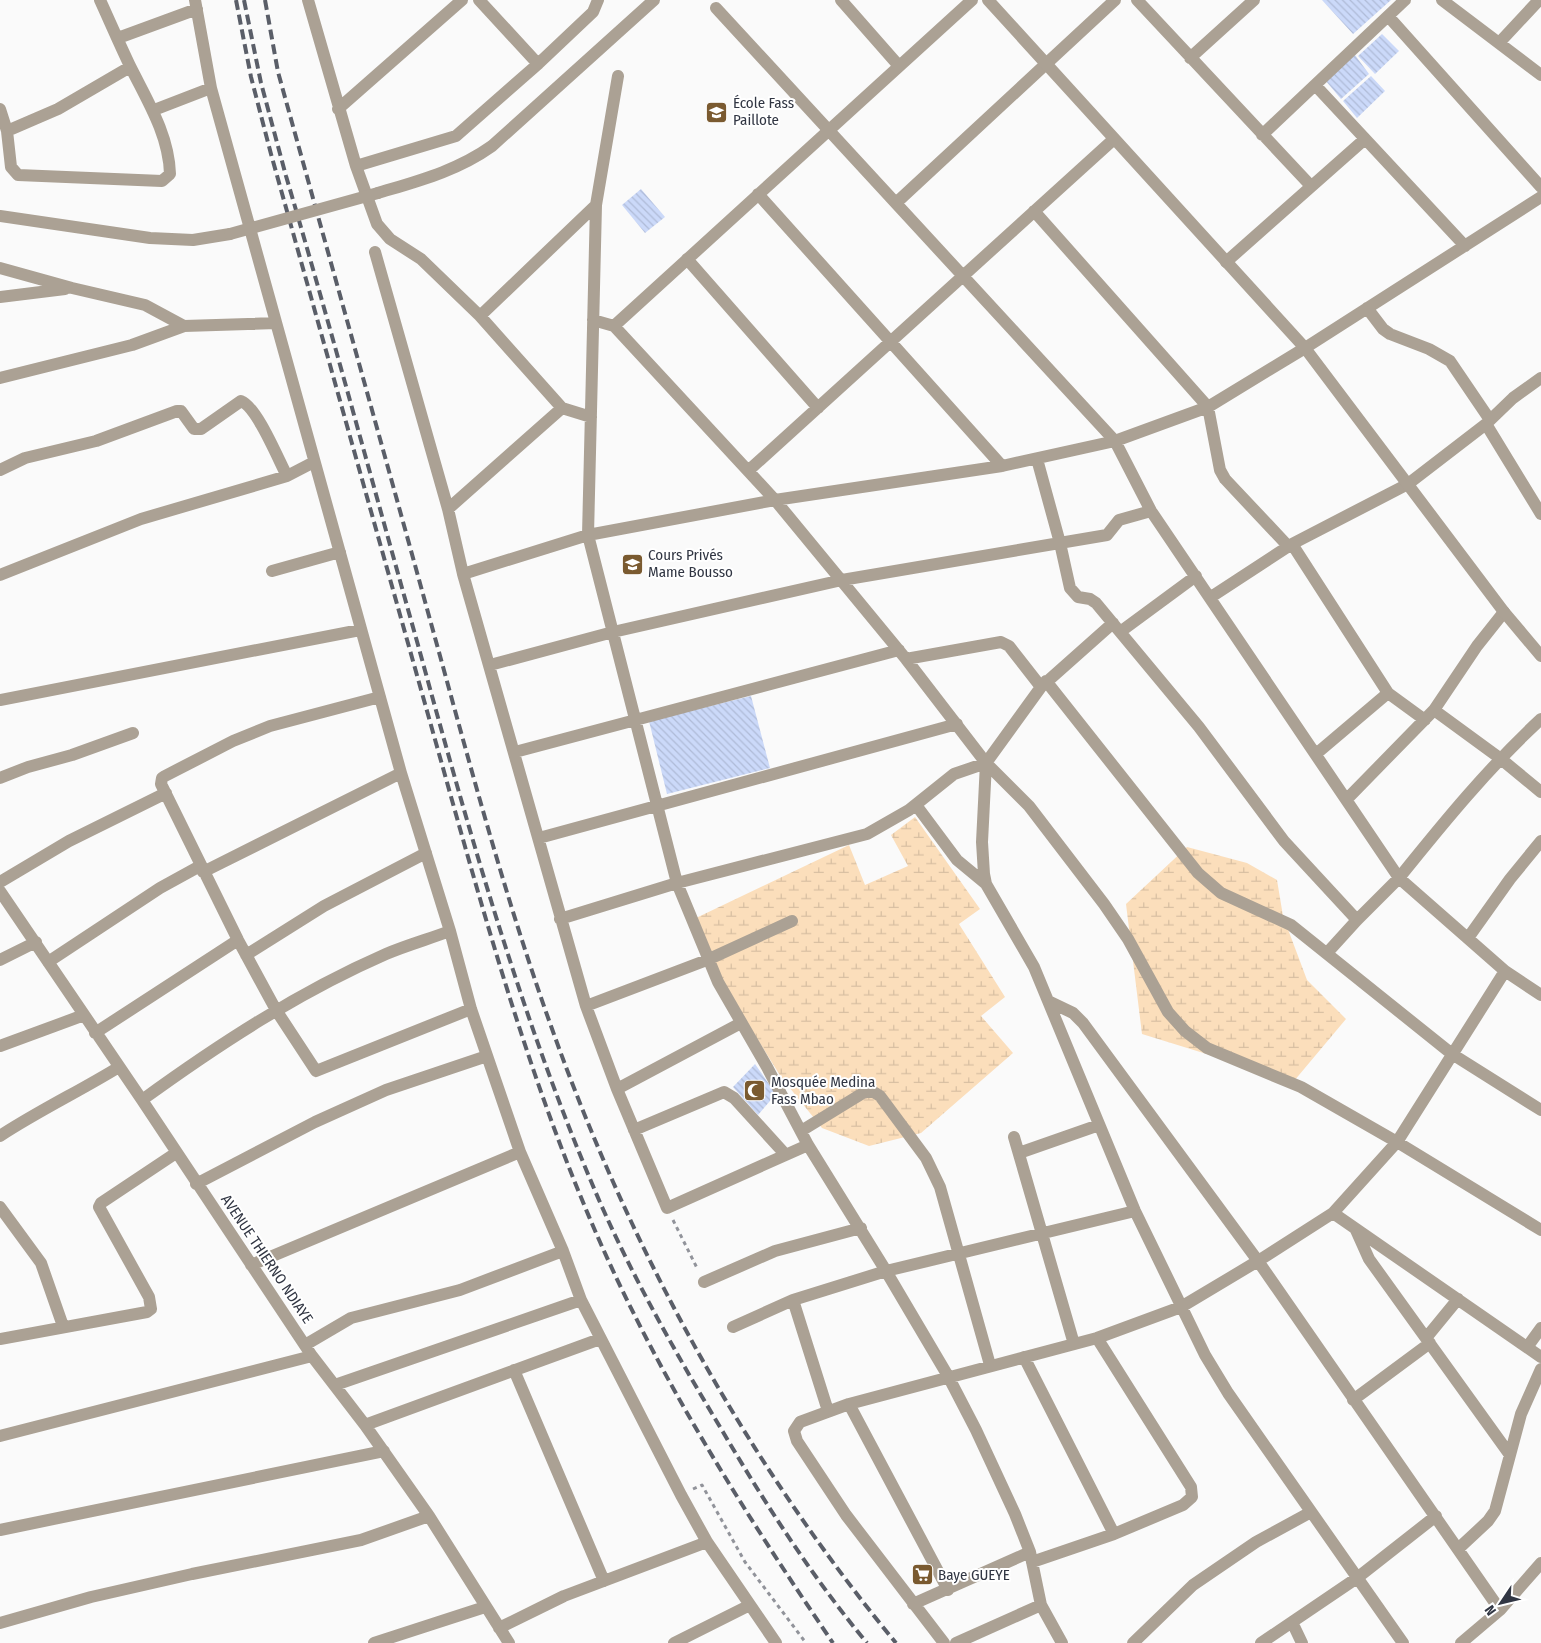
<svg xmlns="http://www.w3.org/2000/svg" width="1541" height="1643" viewBox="0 0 1541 1643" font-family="'Fira Sans Condensed',sans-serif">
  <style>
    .wetland { fill: url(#wetland-marsh) }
    .building { fill: url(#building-back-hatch) }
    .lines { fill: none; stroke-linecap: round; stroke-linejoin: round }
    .path { stroke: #91939a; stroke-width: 3; stroke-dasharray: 4 4; stroke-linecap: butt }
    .minor { stroke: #aba194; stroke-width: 12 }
    .tertiary { stroke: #aba194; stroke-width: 12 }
    .rail { stroke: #5a5e68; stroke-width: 4; stroke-dasharray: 10 5; stroke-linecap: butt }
    .tertiary-bridge { stroke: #aba194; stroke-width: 12 }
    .labels { text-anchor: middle; stroke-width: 4; stroke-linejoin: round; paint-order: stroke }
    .poi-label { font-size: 15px; fill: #313643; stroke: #fff; text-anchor: start }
    .street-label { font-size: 15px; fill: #313643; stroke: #fff }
  </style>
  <defs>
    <pattern id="wetland-marsh" width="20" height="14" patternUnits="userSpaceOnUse" patternTransform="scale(1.25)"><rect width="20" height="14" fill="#fbdebb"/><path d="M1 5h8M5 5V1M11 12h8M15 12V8" fill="none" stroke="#d8bfa2"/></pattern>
    <pattern id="building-back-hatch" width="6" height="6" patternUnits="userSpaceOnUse" patternTransform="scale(1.25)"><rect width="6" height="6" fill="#cbd9f9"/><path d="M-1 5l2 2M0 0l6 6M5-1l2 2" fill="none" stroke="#afbbd7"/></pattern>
  </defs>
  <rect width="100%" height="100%" fill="#fafafa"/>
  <!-- wetland -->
  <path class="wetland" d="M915 817 980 909 959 924 1005 997 981 1016 1013 1053 921 1133 869 1146 822 1128 781 1077 722 982 696 918 849 845 865 885 908 866 891 835Z
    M1187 847 1247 863 1277 880 1283 916 1307 980 1346 1019 1294 1081 1142 1034 1126 904Z"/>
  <!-- building -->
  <path class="building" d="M1322 0H1391L1353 34Z
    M1382 34 1399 51 1375 74 1358 56Z
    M1355 55 1369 74 1341 99 1325 80Z
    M1371 76 1385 91 1357 118 1343 101Z
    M641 189 665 217 645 233 622 205Z
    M751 696 770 768 667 794 649 721Z
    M755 1064 776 1094 758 1115 733 1087Z"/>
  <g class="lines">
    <!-- path -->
    <path class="path" d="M673 1220 698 1270
      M693 1489 702 1485 745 1562 806 1643"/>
    <!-- minor -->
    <path class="minor" d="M195 0 211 88 401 773 450 931 471 1009 520 1152 563 1251 581 1300 681 1495 707 1542 776 1643
      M308 0 356 166 377 224 390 239 421 259 480 316 562 408 591 417
      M479 0 538 64
      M841 0 899 66
      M1137 0 1311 186
      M1442 0 1541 75
      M716 8 1115 441 1151 511 1399 878C1444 822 1489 767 1541 719
      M1388 16 1541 187
      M118 38 197 9
      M1499 43 1539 0
      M1190 58 1254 0
      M618 76 596 205 588 535 677 883 718 982 767 1067 808 1145 886 1271 948 1376 976 1430 1015 1514 1030 1552 1041 1605 1062 1643
      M1315 85 1465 246
      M0 109 7 131 11 167 18 175 162 181 170 174C169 135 147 100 130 66 120 45 110 22 100 0
      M338 109 462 0
      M154 110 211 88
      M7 131 58 109 130 67
      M1262 135 1405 0
      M356 166 456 136 538 64 593 12 598 0
      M758 194 1002 466
      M896 203 1115 0
      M1034 211 1208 407 1220 470 1225 479 1288 546
      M375 252 448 509 463 574 586 1006 617 1089 667 1208 808 1145
      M687 259 818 408
      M1226 262 1365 139
      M0 268 72 288 145 305 184 326 276 323
      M0 297 65 289
      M1367 308 1383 329 1390 334 1429 349 1450 361 1490 420
      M480 316 596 205
      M593 320 614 326 775 500 906 659 986 763 1029 806 1104 904 1128 939 1168 1012 1185 1031 1207 1048 1301 1087 1397 1142 1541 1230
      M614 326 972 0
      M0 378 132 345 184 326
      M1486 424 1541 514
      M1037 459 1060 543 1070 588 1078 597 1090 599 1096 603 1199 727 1284 841 1357 920 1399 878 1505 971 1541 995
      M0 470 25 458 96 441 177 411H181L194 429H201L241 401C257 407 278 459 287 476
      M748 471 1114 139
      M448 509 562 408
      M1292 544 1388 693 1316 754
      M272 571 340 552
      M463 574 588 535 775 500 1002 466 1115 441 1208 407 1305 348 1541 197
      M0 575 141 519 287 476 314 462
      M1211 597 1292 544 1408 484 1486 424 1513 398 1541 378
      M1504 612 1477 646 1434 710 1501 759 1541 792
      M1113 623 1041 687 986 763 982 842 984 874 986 884 1034 967 1135 1211 1205 1355 1228 1393 1403 1643
      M1120 632 1196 576
      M906 659 1001 642 1009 646 1041 687
      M490 665 613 632 842 580 1107 535 1119 520 1151 511
      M1046 681 1198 873 1221 893 1291 925 1452 1054 1541 1110
      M1388 693 1425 720
      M380 697 270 726 233 741 165 776 162 778 161 784 238 940 276 1010 316 1071 471 1009
      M0 700 360 630
      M515 752 899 650
      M0 778 28 767 72 755 133 733
      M1347 799 1434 710
      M916 805 957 860 986 884
      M539 838 957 724
      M203 872 401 773
      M0 882 69 841 166 793
      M0 891 142 1100 312 1356 365 1425 429 1516 509 1643
      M560 919 677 883 867 834 909 810 954 774 986 763
      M1468 938 1510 879 1541 841
      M1327 953 1357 920
      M246 955 324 906 426 853
      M0 960 36 942
      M48 962 160 888 200 866
      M1050 1002 1073 1013 1083 1023 1258 1261 1500 1610
      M586 1006 707 960 792 921
      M95 1033 238 940
      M0 1046 84 1015
      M617 1089 741 1023
      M142 1100C219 1044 299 992 386 954 407 945 429 939 450 931
      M634 1130 724 1092 734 1098 785 1154
      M801 1131 863 1093 872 1091 880 1096 926 1158 940 1187 990 1365
      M0 1136C38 1111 80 1091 119 1067
      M1014 1137 1074 1344
      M1019 1153 1099 1125
      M196 1184 315 1122 386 1090 487 1056
      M0 1207 41 1263 63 1326
      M1333 1213 1541 1357
      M1356 1230 1369 1259 1510 1455
      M251 1265 520 1152
      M704 1282 775 1251 861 1228
      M793 1300 828 1411
      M733 1327 793 1300 886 1271 1135 1211
      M1426 1338 1458 1299
      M0 1339 147 1312 151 1309 149 1297 99 1207 101 1203 176 1153
      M305 1345 351 1318 460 1290 563 1251
      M1528 1346 1541 1328
      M1024 1357 1114 1534
      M514 1370 604 1581
      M335 1385 581 1300
      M1353 1400 1430 1343
      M849 1404 948 1590
      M365 1425 600 1339
      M0 1436 312 1356
      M0 1530 384 1451
      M1458 1549 1488 1521 1495 1511 1521 1414 1541 1369
      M1032 1562 1114 1534 1183 1505 1192 1497 1191 1487 1097 1338
      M913 1604 1030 1552
      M1292 1622 1302 1643
      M0 1623 91 1597 192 1574 361 1540 429 1516
      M499 1628 564 1596 707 1542
      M374 1643 485 1607
      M674 1643 750 1605
      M944 1643 846 1515 797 1441 794 1431 800 1422 849 1404 1097 1338 1181 1307 1258 1261 1333 1213 1397 1142 1505 971
      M956 1643 1041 1605
      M1133 1643 1193 1585 1256 1542 1311 1512
      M1261 1643 1357 1578 1436 1516
      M1461 1643 1500 1610 1541 1563"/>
    <!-- tertiary -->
    <path class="tertiary" d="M988 0 1305 348 1504 612 1541 656
      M378 193C418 181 457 171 492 146L654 0
      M0 216 150 238 193 240 230 234"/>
    <!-- rail -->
    <path class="rail" d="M236 0 251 77 271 154C326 351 381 547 436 743 485 918 533 1096 609 1262 671 1397 750 1521 833 1643
      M244 0 261 83 286 176C332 332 374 489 418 645 469 831 522 1022 599 1200 634 1280 678 1357 723 1432 766 1505 813 1578 867 1643
      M265 0 278 72C328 253 379 434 429 616 467 753 503 892 551 1026 630 1249 745 1460 896 1643"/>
    <!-- tertiary-bridge -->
    <path class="tertiary-bridge" d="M230 234 378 193"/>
  </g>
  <!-- icons -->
  <defs>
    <symbol id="school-square" viewBox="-11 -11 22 22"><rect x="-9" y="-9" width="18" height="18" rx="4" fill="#7a5a30" stroke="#fff"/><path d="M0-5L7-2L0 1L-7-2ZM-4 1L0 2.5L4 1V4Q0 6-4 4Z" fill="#fff"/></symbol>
    <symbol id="mosque-square" viewBox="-11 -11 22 22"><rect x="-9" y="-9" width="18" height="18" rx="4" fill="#7a5a30" stroke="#fff"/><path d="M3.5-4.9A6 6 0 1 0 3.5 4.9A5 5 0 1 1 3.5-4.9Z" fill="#fff"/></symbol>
    <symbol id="supermarket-square" viewBox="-11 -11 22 22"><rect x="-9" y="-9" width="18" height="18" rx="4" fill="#7a5a30" stroke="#fff"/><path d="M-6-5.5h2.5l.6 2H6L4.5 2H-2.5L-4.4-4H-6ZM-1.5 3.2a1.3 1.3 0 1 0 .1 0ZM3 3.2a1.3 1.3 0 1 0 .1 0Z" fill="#fff"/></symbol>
  </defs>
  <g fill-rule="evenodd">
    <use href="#school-square" x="704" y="100" width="25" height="25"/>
    <use href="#school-square" x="620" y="552" width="25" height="25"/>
    <use href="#mosque-square" x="742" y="1078" width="25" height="25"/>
    <use href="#supermarket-square" x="910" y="1562" width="25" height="25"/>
  </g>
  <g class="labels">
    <!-- poi labels -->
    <g class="poi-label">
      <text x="733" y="108">École Fass<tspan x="733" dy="17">Paillote</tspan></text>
      <text x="648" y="560">Cours Privés<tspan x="648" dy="17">Mame Bousso</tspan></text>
      <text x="771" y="1087">Mosquée Medina<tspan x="771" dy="17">Fass Mbao</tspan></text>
      <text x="938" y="1580">Baye GUEYE</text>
    </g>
    <!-- street labels -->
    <g class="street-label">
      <text transform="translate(267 1259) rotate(56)" y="5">AVENUE THIERNO NDIAYE</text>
    </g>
  </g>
  <!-- north arrow -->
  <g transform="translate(1501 1603) rotate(235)" stroke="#ffffff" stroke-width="4" paint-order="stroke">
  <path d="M0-4L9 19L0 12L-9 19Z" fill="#313643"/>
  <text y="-8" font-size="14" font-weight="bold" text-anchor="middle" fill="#313643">N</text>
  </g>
</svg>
